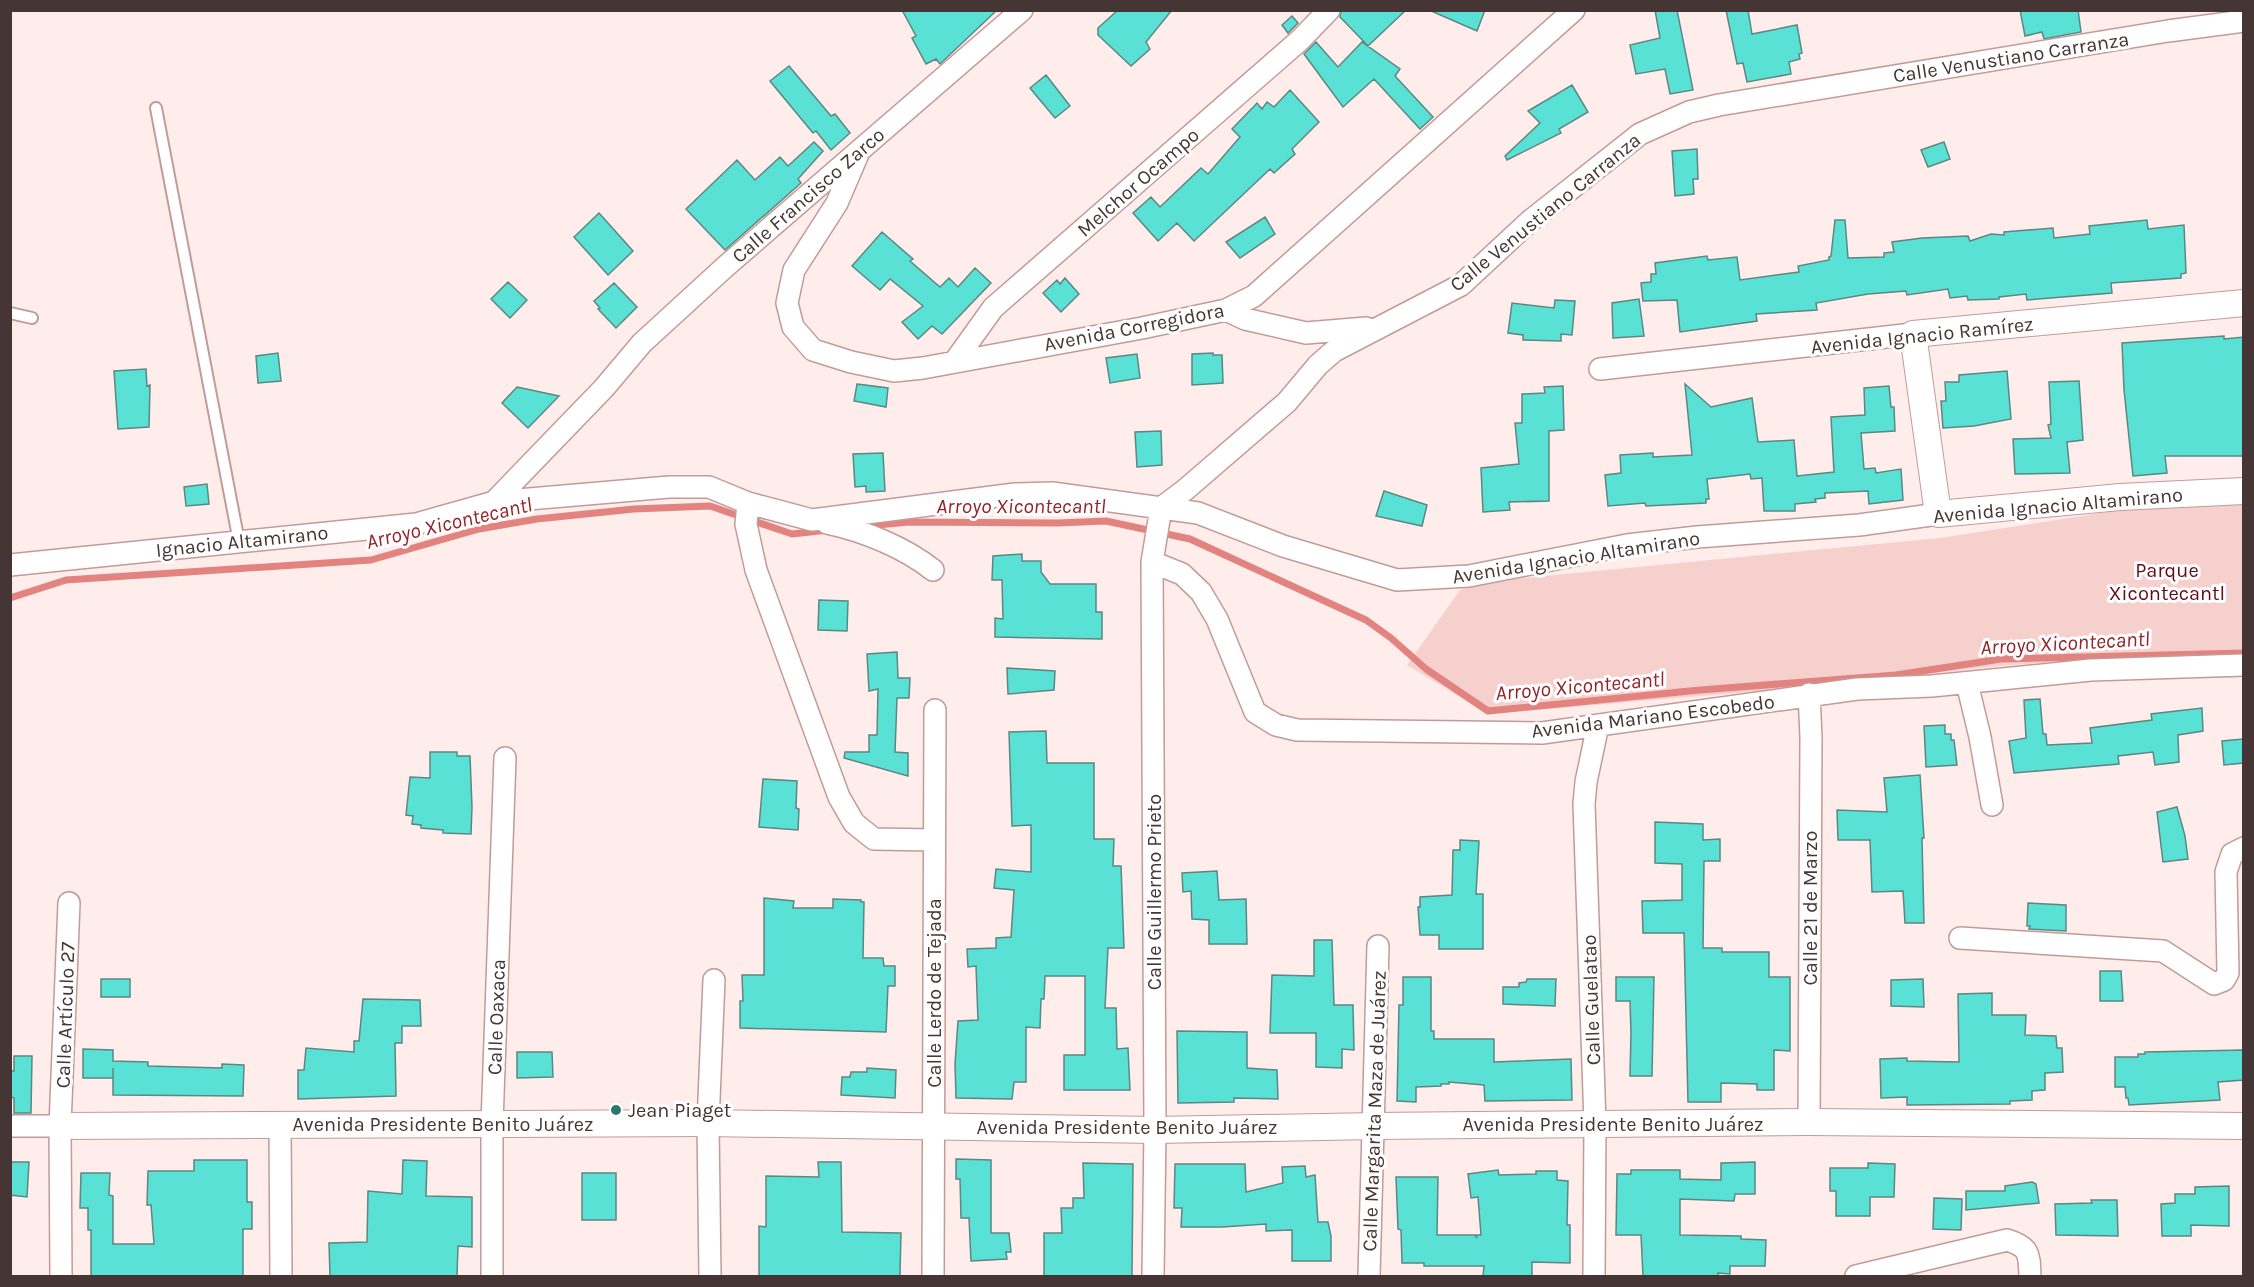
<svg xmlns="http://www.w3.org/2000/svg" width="2254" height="1287" viewBox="0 0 2254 1287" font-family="Karla,sans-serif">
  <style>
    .green { fill: #f6d0cd }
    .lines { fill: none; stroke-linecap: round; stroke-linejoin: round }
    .stream { stroke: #e38380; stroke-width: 7 }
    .building { fill: #59e1d6; stroke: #5d8782; stroke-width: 1.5 }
    .service-casing { stroke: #c29b98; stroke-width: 14 }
    .minor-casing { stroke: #c29b98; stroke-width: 24 }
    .tertiary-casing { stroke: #c29b98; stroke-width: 28 }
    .service { stroke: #fff; stroke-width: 10 }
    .minor { stroke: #fff; stroke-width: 21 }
    .tertiary { stroke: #fff; stroke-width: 26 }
    .poi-dot { fill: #2e7770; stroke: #fff; stroke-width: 2 }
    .labels { text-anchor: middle; stroke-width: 6; stroke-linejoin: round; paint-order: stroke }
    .street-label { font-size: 20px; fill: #453534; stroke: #fff }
    .park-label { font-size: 20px; fill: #640c15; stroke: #fff }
    .poi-label { font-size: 20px; fill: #453534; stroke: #fff; text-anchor: start }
    .water-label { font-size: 21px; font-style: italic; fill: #932229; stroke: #fff }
  </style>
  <rect width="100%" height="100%" fill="#feedeb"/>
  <!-- green -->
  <path class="green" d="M2185 503 2243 505V656C2125 659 2005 660 1888 680L1488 714 1407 665 1460 590 1492 581 1940 538 2101 513Z"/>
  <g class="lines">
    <!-- stream -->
    <path class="stream" d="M866 526 909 522 1058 523 1106 521 1190 539 1366 620 1391 638 1426 669 1488 711 1700 690 1896 675 2001 659 2244 653
      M10 598 66 580 371 560 479 529 537 519 634 509 710 506 792 534 828 530"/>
  </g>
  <!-- building -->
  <path class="building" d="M902 10H997L940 64 936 59 926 64 912 38 916 36Z
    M1118 10H1172L1146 42 1150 49 1131 66 1098 35V28Z
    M1341 10H1406L1368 46 1340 17Z
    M1429 10H1485L1477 31Z
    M1655 10H1677L1693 90 1670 94 1665 69 1636 74 1630 45 1660 38Z
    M1726 10H1748L1752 34 1797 25 1802 53 1799 54 1800 59 1789 62 1791 74 1747 82 1743 63 1737 64Z
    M2020 10H2078L2081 32 2044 39 2042 32 2025 36Z
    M1292 16 1298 23 1288 33 1282 25Z
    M1316 42 1338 67 1362 42 1400 69 1395 76 1433 117 1420 129 1374 79 1343 107 1304 54Z
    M789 66 831 116 835 114 850 133 831 150 816 131 813 133 770 81Z
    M1046 75 1070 106 1055 118 1030 88Z
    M1572 85 1588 112 1559 129 1561 133 1507 160 1505 156 1540 123 1528 111Z
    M1290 90 1319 122 1292 149 1295 154 1274 173 1270 169 1194 241 1177 223 1158 241 1133 213 1151 197 1160 207 1201 168 1208 174 1240 137 1232 129 1257 103 1262 109 1267 102 1274 107Z
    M814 142 823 151 798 179 801 183 725 250 686 209 737 160 755 180 780 157 788 166Z
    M1944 142 1950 159 1928 167 1921 150Z
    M1697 149 1698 179H1693L1694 194 1675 196 1672 151Z
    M599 213 633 251 608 275 574 237Z
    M1265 217 1275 234 1240 258 1226 242Z
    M1835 220H1845L1848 258 1884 257V253L1894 252 1892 242 1922 238 1968 236 1970 241 1991 234 2004 235V232L2053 228 2054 238 2090 234 2089 226 2147 220 2148 229 2184 225 2186 273 2181 274V278L2111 283 2112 293 2027 300 2026 294 1999 297V299L1968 300 1967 296 1950 298 1948 289 1907 295 1906 291 1868 294 1816 303 1817 310 1756 314 1757 321 1680 332 1677 300 1643 301 1641 283 1651 282V274H1656L1655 263 1707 256 1708 260 1737 257 1740 280 1799 272 1798 266 1829 260V257L1831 256Z
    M882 232 913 259 910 261 940 287 949 278 958 287 975 268 991 283 942 334 932 326 918 339 902 322 923 306 890 279 880 290 852 266Z
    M1065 278 1079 294 1061 312 1043 293 1057 280 1060 284Z
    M508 282 527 300 510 318 491 299Z
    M614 283 637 307 616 328 598 309 600 308 594 301Z
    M1639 299 1644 336 1613 338 1612 303Z
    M1555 300 1575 301 1572 335 1561 334V341L1523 340V335L1508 333 1512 303 1554 308Z
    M2224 336V339L2244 337V456H2165L2167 473 2133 476 2124 390 2122 343Z
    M278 353 281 381 258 383 256 356Z
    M1213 353V355H1222L1223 383 1192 385V354Z
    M1137 354 1140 378 1110 383 1106 358Z
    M146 369 147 386 150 385 149 427 118 429 114 371Z
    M2007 371 2011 419 1974 426 1943 428 1941 401H1946L1945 382H1959V375Z
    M2079 381 2083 440 2067 442 2070 473 2015 474 2013 439 2051 438 2048 425 2051 424 2049 382Z
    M857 384 888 388 886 407 854 401Z
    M1685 384 1711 407 1752 398 1758 442 1794 440 1797 476 1834 472 1831 417 1865 415 1864 388 1889 386 1891 407H1894L1895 431 1861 433 1864 469 1875 468 1876 473 1901 469 1903 500 1869 504 1868 491 1825 493V498L1815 499 1816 502 1795 504V511H1764L1762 478 1751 479 1750 474 1707 479 1709 499H1706V503L1646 506 1645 503 1608 506 1605 475 1621 473 1620 455 1653 453V457L1692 455Z
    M1563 386 1564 430 1549 431V501L1509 502 1510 510 1483 512 1481 468 1519 464 1515 423H1522V394L1545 393 1544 387Z
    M517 387 559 396 528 428 502 403Z
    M1161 431 1162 465 1137 467 1135 432Z
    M883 453 885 491 866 492V486L855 487 853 454Z
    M207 484 209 504 186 506 184 487Z
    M1384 491 1427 505 1422 526 1376 516Z
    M1022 554V561H1041V572L1050 584H1096V612H1102V639L995 637V618L1003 619 1002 580H992L993 556Z
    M819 600 848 601 847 631 818 630Z
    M897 652 898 678H910L909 698H897L895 752 908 753V776L844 758 845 752H869V735H877L878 689 869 691 867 654Z
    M1007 668 1055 671 1054 690 1008 694Z
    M2040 699 2043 734H2046L2047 745 2092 743 2090 728 2152 720 2151 714 2202 708 2203 731 2178 735 2179 762 2155 765 2153 752 2118 756 2119 764 2014 773 2009 741 2026 738 2024 700Z
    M1945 725V734H1951V740H1954L1957 765 1926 767 1924 726Z
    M1046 731 1047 763H1094V839H1114L1113 866H1121L1124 948H1108L1105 1008H1116L1117 1049 1128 1048 1130 1090H1064V1055H1085V976H1045L1044 999H1041L1040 1028 1026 1027V1082H1014L1012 1099 956 1098 955 1064 958 1021 978 1020 976 966 968 967 967 949 996 948V938L1011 937 1014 890 994 888 996 869 1031 872V825L1012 826 1009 732Z
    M2243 739 2244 763 2224 765 2222 741Z
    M430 752H457V756H470L472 807 471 834 443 833V830L421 828V825L412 824 413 816 406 815 410 777 430 778Z
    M1920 775 1924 838H1922L1924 923H1905L1903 891 1872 892 1870 840H1838L1837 810 1887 812 1884 778Z
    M763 779 797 781 796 808 799 809 798 830 759 827Z
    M2177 807 2185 836 2188 859 2163 862 2157 812Z
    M1655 822 1703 824V840L1720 839V861H1704L1703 948H1722V952H1769V977H1790V1051L1774 1050V1090H1757V1084L1721 1083V1102H1688L1684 933H1643L1642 901 1682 900V864L1655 863Z
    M1460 840 1479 841 1476 894H1483V949H1439V935H1420L1418 907H1420V897L1452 895 1453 850H1460Z
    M1217 871 1219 900 1246 899 1247 944H1209V920L1192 919 1191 891 1183 892 1182 873Z
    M764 898 794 901 793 908H833V899L861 900V902H864L863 958H883L884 966H895V986H888L886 1032 740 1028V1001H743L742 975H764Z
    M2028 903 2066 905V931L2029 929 2030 926H2027Z
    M1314 940H1332L1334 1005H1353L1354 1050 1342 1049V1068L1316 1067V1033H1270L1272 975 1314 976Z
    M2100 971H2121L2123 1001H2100Z
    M1403 977H1431V1031H1434V1039H1494V1062L1571 1059 1572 1100 1485 1101 1484 1085 1449 1082V1084H1441V1086L1416 1087V1102L1397 1101 1399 1005H1403Z
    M1616 977H1654L1652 1076H1630L1631 1033 1630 1001H1616Z
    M101 979H130V997H101Z
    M1527 979H1556L1555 1006 1503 1004V987H1519V983L1526 982Z
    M1923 979 1924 1007 1891 1006V980Z
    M1992 993V1015H2026L2025 1035 2056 1036 2057 1048H2062L2063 1072 2045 1073V1090L2032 1091V1100L2010 1101V1104L1907 1105V1097L1881 1098 1880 1059 1907 1058V1061L1959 1062 1958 994Z
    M363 999 420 1000 421 1026H402V1043H395L396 1096 298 1099V1070H304L306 1048 354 1052V1041H359Z
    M1177 1031 1247 1032V1068L1277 1070 1278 1099 1234 1098V1102L1178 1103Z
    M83 1049 113 1050V1061L148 1062V1066L222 1068V1064L244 1065 243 1096 113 1095V1068V1078H83Z
    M2244 1050V1080L2218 1082 2220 1100 2129 1105 2128 1098H2126L2125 1087H2115V1057H2138V1054H2145V1052Z
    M517 1052H552L553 1077 517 1078Z
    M14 1056H32L31 1113H14V1098L10 1097V1071H14Z
    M867 1068 896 1070 895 1098 841 1095 842 1077H850L851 1072H867Z
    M956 1159 991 1160V1233H1009L1011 1252H1006L1007 1259 971 1261 969 1218H961L960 1179H956Z
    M194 1160H247V1202H252V1229H243V1276H91V1230H88V1208H80L81 1173H110L109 1195 113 1196V1244H154L151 1205H147L148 1171H194Z
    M403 1160 427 1161 426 1196 472 1197V1247L458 1246 457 1276H330L329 1243 367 1242 368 1191 402 1194Z
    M10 1162H29L27 1197 10 1195Z
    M818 1162H841L842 1232 901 1233 900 1276H759V1226L766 1227V1176L819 1177Z
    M1755 1162V1194H1735L1734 1201 1680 1199V1235L1741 1236V1239L1766 1240 1765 1266H1730V1274L1718 1273V1276H1643L1641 1235H1616L1617 1174H1631V1170H1680V1179L1721 1180V1163Z
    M1083 1163 1133 1164 1132 1276H1044V1233H1062L1061 1208H1073V1198H1084Z
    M1868 1163 1895 1164 1894 1197H1870V1216H1836V1191H1830V1168H1868Z
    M1175 1164H1245L1246 1192 1283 1183 1282 1167 1305 1166 1306 1177 1315 1175 1318 1222H1328L1331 1236V1261H1292V1230L1266 1231V1224L1222 1227H1181L1182 1208H1174Z
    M1498 1170 1499 1175 1536 1174V1171H1557V1180L1568 1181 1567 1225H1570V1263L1532 1262V1276H1483L1484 1266H1424V1263H1402L1401 1230 1398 1229 1396 1177H1438L1437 1235H1475L1477 1238 1476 1235H1481L1478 1197 1471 1198 1468 1174Z
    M582 1173H616V1220H582Z
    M2032 1182 2036 1184 2039 1203 1966 1210V1191H2005V1186Z
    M2229 1186V1226L2191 1225V1236H2162L2161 1204 2175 1203V1194H2195V1187Z
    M1934 1198 1962 1199 1961 1230 1933 1229Z
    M2091 1200H2117L2118 1236 2056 1235 2055 1204 2092 1203Z"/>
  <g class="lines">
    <defs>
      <path id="service" d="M156 108 239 542
        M10 313 32 318"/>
      <path id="minor" d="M858 154 837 203 794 270 787 303 793 327 813 350 851 362 894 371 923 368 1142 328 1226 310 1254 296 1574 10
        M1226 310 1245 319 1306 333 1366 328 1371 330
        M955 361 993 308 1300 40 1329 10
        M1600 369 1913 334
        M494 502 669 487H709L748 503 812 520 1015 494 1052 493 1198 513 1283 546 1397 580 1469 576 1627 545 1697 537 1859 525 1938 514
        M748 503 746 524 756 570 839 797 854 823 874 839 934 840
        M827 523C864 531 904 547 933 570
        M1152 562 1182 574 1201 592 1217 619 1255 712 1276 725 1297 730 1542 733 1857 689 1932 686 2091 670 2244 665
        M10 565 416 524 494 502 604 388 642 343 725 267 1022 10
        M1967 683 1980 737 1992 805
        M1960 938 2163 951 2214 984 2224 980 2228 973 2226 872 2232 854 2244 848
        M1809 1122 1811 737 1809 694
        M280 1125 281 1276
        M10 1126H60
        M61 1276 60 1126 69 903
        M492 1276V1124L505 758
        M710 1276 708 1123 714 980
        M933 1276 935 710
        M1153 1276 1155 1130 1152 562 1161 508 1185 490 1287 402 1318 365 1334 351 1461 285 1530 221 1640 134 1689 112 1719 105 2168 31 2244 21
        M1369 1276 1378 946
        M1594 1276 1595 1123 1584 804 1586 782 1598 725
        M1856 1276 2007 1240C2030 1247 2029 1254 2030 1276"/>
      <path id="tertiary" d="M2244 303 1913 334 1938 514 2120 497 2244 491
        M60 1126 708 1123 1155 1130 1375 1126 1809 1122 2244 1126"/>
    </defs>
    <!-- service casing -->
    <use href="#service" class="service-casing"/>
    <!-- minor casing -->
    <use href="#minor" class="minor-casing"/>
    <!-- tertiary casing -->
    <use href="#tertiary" class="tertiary-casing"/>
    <!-- service -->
    <use href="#service" class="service"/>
    <!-- minor -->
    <use href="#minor" class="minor"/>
    <!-- tertiary -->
    <use href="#tertiary" class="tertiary"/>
  </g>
  <!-- markers -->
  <circle class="poi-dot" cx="616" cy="1110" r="6"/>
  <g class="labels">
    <!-- street labels -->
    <g class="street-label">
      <text transform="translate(2011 57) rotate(-9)" y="7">Calle Venustiano Carranza</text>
      <text transform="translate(1138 182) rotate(-41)" y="7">Melchor Ocampo</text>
      <text transform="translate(808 195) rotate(-41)" y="7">Calle Francisco Zarco</text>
      <text transform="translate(1545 212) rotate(-39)" y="7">Calle Venustiano Carranza</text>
      <text transform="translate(1134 327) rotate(-11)" y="7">Avenida Corregidora</text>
      <text transform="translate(1922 335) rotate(-6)" y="7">Avenida Ignacio Ramírez</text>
      <text transform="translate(2058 505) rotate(-5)" y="7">Avenida Ignacio Altamirano</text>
      <text transform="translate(242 541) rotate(-6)" y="7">Ignacio Altamirano</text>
      <text transform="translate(1576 557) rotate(-9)" y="7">Avenida Ignacio Altamirano</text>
      <text transform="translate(1653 716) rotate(-7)" y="7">Avenida Mariano Escobedo</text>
      <text transform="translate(1154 892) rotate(-90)" y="7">Calle Guillermo Prieto</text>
      <text transform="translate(1810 908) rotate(-90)" y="7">Calle 21 de Marzo</text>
      <text transform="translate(934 993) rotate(-90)" y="7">Calle Lerdo de Tejada</text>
      <text transform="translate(1591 1000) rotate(-92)" y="7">Calle Guelatao</text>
      <text transform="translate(65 1015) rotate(-88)" y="7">Calle Artículo 27</text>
      <text transform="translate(496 1017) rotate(-88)" y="7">Calle Oaxaca</text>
      <text transform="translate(1374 1111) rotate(-88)" y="7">Calle Margarita Maza de Juárez</text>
      <text x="443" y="1131">Avenida Presidente Benito Juárez</text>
      <text x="1613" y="1131">Avenida Presidente Benito Juárez</text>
      <text x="1127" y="1134">Avenida Presidente Benito Juárez</text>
    </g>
    <!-- park labels -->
    <g class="park-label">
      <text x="2167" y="577">Parque<tspan x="2167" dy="23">Xicontecantl</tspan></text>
    </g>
    <!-- poi labels -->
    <g class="poi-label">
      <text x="628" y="1117">Jean Piaget</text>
    </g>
    <!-- water labels -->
    <g class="water-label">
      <text x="1021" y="513">Arroyo Xicontecantl</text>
      <text transform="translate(449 523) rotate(-13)" y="7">Arroyo Xicontecantl</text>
      <text transform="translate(2065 643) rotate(-3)" y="7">Arroyo Xicontecantl</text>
      <text transform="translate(1580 686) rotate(-5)" y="7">Arroyo Xicontecantl</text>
    </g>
  </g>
  <!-- border -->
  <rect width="2254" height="1287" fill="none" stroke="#453534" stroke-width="24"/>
</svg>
